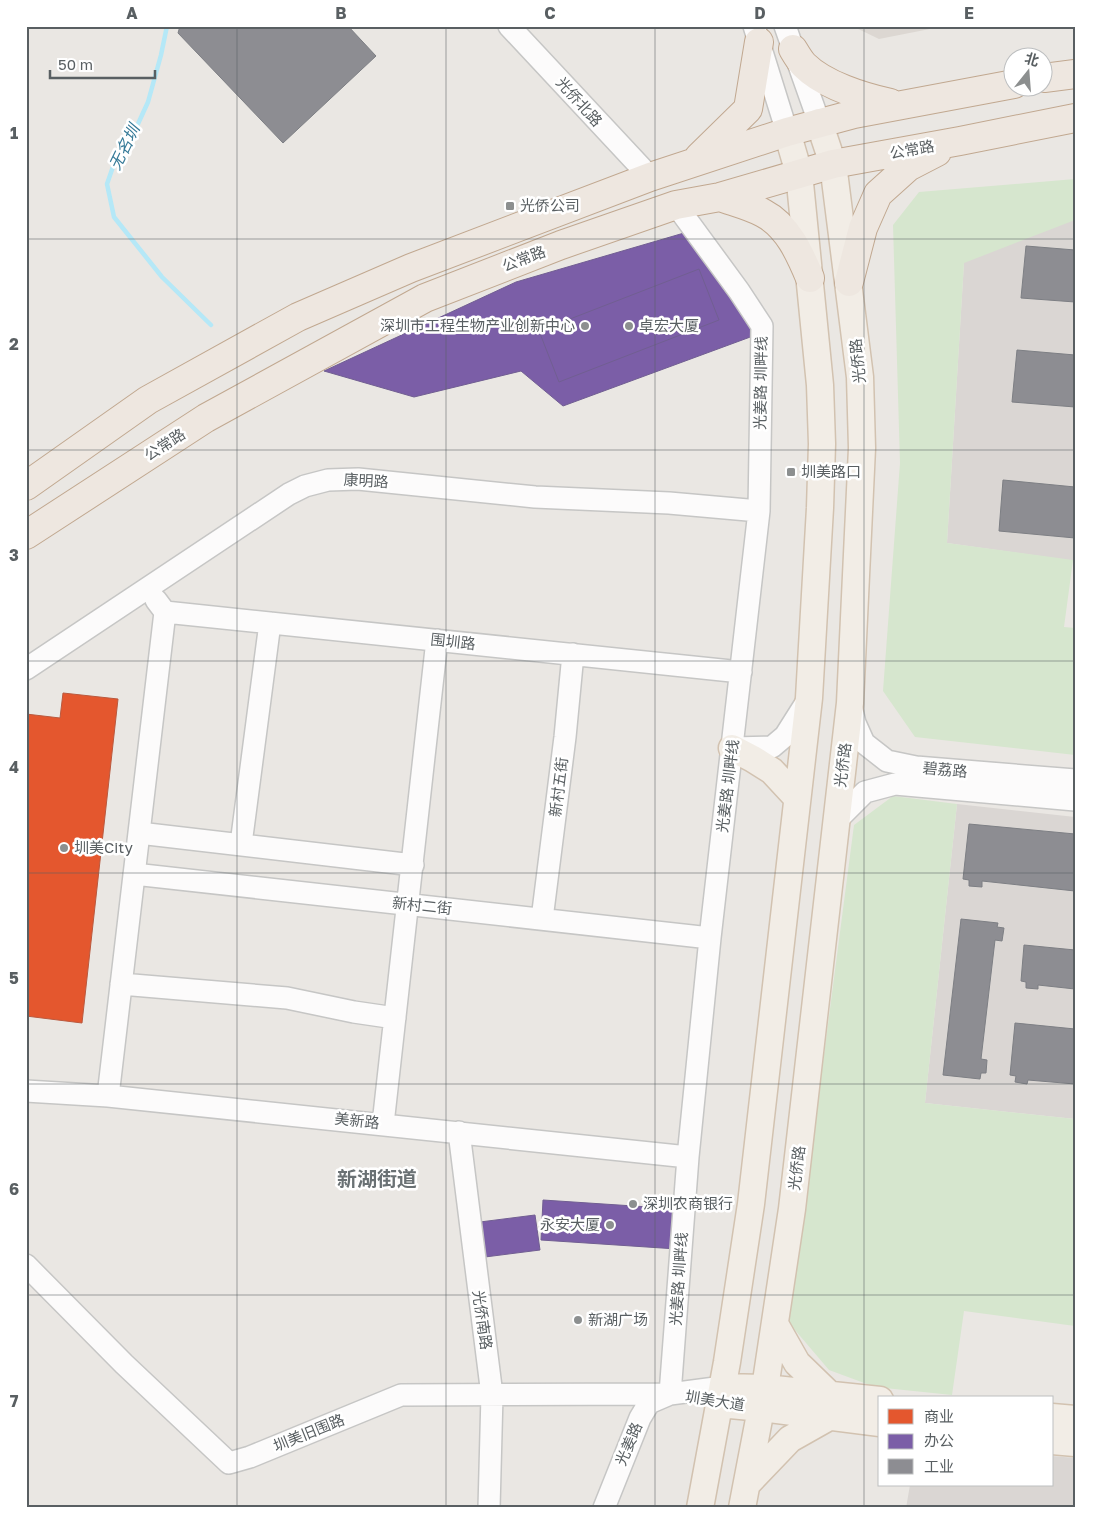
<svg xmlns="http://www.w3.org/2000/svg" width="1101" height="1534" viewBox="0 0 1101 1534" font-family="'Golos Text','Noto Sans SC',sans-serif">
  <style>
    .industrial { fill: #dad6d3 }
    .education { fill: #dcd7d2 }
    .green { fill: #d6e6ce }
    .shops { fill: #e4572e; stroke: #ba593e }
    .offices { fill: #7b5ea7; stroke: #715e92 }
    .industry { fill: #8d8d92; stroke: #7d7f84 }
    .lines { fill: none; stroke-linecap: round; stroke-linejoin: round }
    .stream { stroke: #b5e8f7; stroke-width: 4.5 }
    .minor-casing { stroke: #c6c6c5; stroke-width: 24 }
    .major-casing { stroke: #d2c2b0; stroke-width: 29 }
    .highway-casing { stroke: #c1a890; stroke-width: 30 }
    .minor { stroke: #fcfbfb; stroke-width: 21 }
    .major { stroke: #f2ede6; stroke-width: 26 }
    .highway { stroke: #eee7e0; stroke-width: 28 }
    .grid { fill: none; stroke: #595f62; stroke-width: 1; stroke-opacity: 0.55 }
    .poi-dot { fill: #8c8f8f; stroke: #fff; stroke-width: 2 }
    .labels { text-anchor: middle; stroke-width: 5; stroke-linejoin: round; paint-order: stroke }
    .street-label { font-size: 15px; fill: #595f62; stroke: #fff }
    .poi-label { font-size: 15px; fill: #595f62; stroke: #fff; text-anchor: start }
    .water-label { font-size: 16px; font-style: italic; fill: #347997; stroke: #fff }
    .district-label { font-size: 20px; font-weight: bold; fill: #6a7174; stroke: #fff }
    .neatline { fill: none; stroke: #595f62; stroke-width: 2 }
    .grid-label { font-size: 16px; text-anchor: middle; font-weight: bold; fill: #595f62 }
  </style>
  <rect width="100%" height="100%" fill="#eae7e3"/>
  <!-- industrial -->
  <path class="industrial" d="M1075 217V561L947 543 964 262Z
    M957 804 1075 817V1119L925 1103Z
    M1052 1456 1075 1458V1508H906L910 1485H1052Z"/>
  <!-- education -->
  <path class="education" d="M852 26H945L879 39Z"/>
  <!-- green -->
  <path class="green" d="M1075 179V220L964 263 947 543 1073 560 1064 627 1075 628V755L915 737 883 691 900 463 893 225 919 192Z
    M893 796 957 804 925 1103 1075 1119V1326L964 1311 952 1395 875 1387 829 1370 789 1323 854 825Z"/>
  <!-- shops -->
  <path class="shops" d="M63 693 118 699 82 1023 26 1016 28 979 26 978V714L60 718Z"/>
  <!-- offices -->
  <path class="offices" d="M684 233 745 317 753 336 563 406 521 371 414 397 324 371 516 282Z
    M699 269 719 320 559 382 539 331Z
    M543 1200 679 1209 677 1249 541 1240Z
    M535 1215 540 1250 485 1257 480 1222Z"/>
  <!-- industry -->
  <path class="industry" d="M180 26H348L376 56 283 143 178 33Z
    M1026 246 1075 250V302L1021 298Z
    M1017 350 1075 355V407L1012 402Z
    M1003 480 1075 487V538L999 531Z
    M969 824 1075 834V891L982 881V887L969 886V880L963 879Z
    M961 919 998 923 997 927 1004 928 1002 941 995 940 981 1059 987 1060 986 1073H981L980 1079 943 1075Z
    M1024 945 1075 950V989L1038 985V989L1026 988V982L1021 981Z
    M1015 1023 1075 1029V1084L1028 1080 1027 1084 1015 1082 1016 1076 1010 1075Z"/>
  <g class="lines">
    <!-- stream -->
    <path class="stream" d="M167 26 161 55 148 102 137 126 116 158 107 184 114 217 162 277 211 325"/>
    <defs>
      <path id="minor" d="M509 26 650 177
        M754 26 787 132
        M785 26 819 122
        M165 612 741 672
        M26 669 289 494 305 486 328 480 358 479 535 497 669 503 759 511
        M851 706 855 723 864 743 887 761 916 767 1075 780
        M732 748 772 747 785 736 809 698
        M837 820 865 792 895 784 1075 800
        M139 833 413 865
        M241 844 270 623
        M134 874 710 938
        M542 919 565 737 573 654
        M121 984 287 998 354 1012 395 1018
        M26 1091 108 1096 688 1157
        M108 1096 165 612 156 600
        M383 1124 437 640
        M459 1132 492 1395 489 1508
        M26 1265 124 1364 229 1463 250 1457 401 1395 670 1394 723 1387
        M670 1394 688 1157 710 938 759 511 762 326 739 291 676 205
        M604 1508 640 1418 649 1403 670 1394"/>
      <path id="major" d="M732 748 753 759 772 771 797 798
        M775 1324 797 1363 829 1394
        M723 1387 765 1388 880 1400
        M720 1404 761 1408 880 1423
        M1052 1417 1075 1419
        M1052 1441 1075 1443
        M747 1484 790 1439 829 1417
        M700 1508 727 1362 751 1204 809 698 820 508 822 444 820 385 799 173 787 132
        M742 1508 765 1388 792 1209 850 703 862 448 860 377 833 164 819 122"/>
      <path id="highway" d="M793 49C796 54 800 61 804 65 824 85 863 97 890 103
        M1044 78 1075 74
        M699 157 748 109 759 42
        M720 197C734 202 750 206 763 213 788 226 800 254 810 278
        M849 282 863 228 878 194 908 167 937 152
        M26 486 148 400 298 317 411 268 650 177 787 132 854 114 1014 84
        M26 535 206 418 425 298 561 245 676 205 720 197 833 164 960 141 1075 118"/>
    </defs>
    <!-- minor casing -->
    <use href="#minor" class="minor-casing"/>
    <!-- major casing -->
    <use href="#major" class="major-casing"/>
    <!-- highway casing -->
    <use href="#highway" class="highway-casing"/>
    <!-- minor -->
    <use href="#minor" class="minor"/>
    <!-- major -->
    <use href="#major" class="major"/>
    <!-- highway -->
    <use href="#highway" class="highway"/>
  </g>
  <!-- grid -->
  <path class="grid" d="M237 26V1508M446 26V1508M655 26V1508M864 26V1508M26 239H1075M26 450H1075M26 661H1075M26 873H1075M26 1084H1075M26 1295H1075"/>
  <!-- markers -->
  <g class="poi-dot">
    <rect x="505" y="201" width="10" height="10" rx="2.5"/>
    <circle cx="585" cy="326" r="5"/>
    <circle cx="629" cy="326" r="5"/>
    <rect x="786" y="467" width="10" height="10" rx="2.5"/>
    <circle cx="64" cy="848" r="5"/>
    <circle cx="633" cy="1204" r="5"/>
    <circle cx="610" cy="1225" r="5"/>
    <circle cx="578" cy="1320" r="5"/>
  </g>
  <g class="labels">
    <!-- street labels -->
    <g class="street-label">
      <text transform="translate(579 102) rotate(48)" y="5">光侨北路</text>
      <text transform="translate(912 150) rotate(-10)" y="5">公常路</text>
      <text transform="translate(524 259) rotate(-21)" y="5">公常路</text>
      <text transform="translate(858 361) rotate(-96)" y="5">光侨路</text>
      <text transform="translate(761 383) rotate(-89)" y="5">光姜路 圳畔线</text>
      <text transform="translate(165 445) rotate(-33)" y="5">公常路</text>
      <text transform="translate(366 481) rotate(3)" y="5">康明路</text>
      <text transform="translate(453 642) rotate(6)" y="5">围圳路</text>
      <text transform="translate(843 765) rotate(-83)" y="5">光侨路</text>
      <text transform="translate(945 770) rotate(5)" y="5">碧荔路</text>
      <text transform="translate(728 786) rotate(-83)" y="5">光姜路 圳畔线</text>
      <text transform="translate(559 787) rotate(-83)" y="5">新村五街</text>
      <text transform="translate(422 906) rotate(6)" y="5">新村二街</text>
      <text transform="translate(357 1121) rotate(6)" y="5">美新路</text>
      <text transform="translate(797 1168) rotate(-83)" y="5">光侨路</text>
      <text transform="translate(679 1279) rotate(-86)" y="5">光姜路 圳畔线</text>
      <text transform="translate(482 1320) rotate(82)" y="5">光侨南路</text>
      <text transform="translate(715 1401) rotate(9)" y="5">圳美大道</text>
      <text transform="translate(309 1433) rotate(-22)" y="5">圳美旧围路</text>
      <text transform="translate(629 1444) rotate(-67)" y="5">光姜路</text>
    </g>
    <!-- poi labels -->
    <g class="poi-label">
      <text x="520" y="211">光侨公司</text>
      <text x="575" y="331" text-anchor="end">深圳市工程生物产业创新中心</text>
      <text x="639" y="331">卓宏大厦</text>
      <text x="801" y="477">圳美路口</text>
      <text x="74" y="853">圳美City</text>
      <text x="643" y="1209">深圳农商银行</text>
      <text x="600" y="1230" text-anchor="end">永安大厦</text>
      <text x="588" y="1325">新湖广场</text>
    </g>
    <!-- water labels -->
    <g class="water-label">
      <text transform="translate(124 147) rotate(-64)" y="6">无名圳</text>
    </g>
    <!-- district labels -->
    <g class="district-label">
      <text x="377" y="1186">新湖街道</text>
    </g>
  </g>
  <!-- border -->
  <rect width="1101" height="1534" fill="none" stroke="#ffffff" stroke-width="55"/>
  <!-- legend -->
  <rect x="878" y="1396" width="175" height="90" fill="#ffffff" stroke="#bdbfc0"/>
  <rect x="888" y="1409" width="25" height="15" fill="#e4572e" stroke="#bdbfc0"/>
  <text x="924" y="1422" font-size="15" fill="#595f62">商业</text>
  <rect x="888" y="1434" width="25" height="15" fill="#7b5ea7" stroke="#bdbfc0"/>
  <text x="924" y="1446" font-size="15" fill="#595f62">办公</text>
  <rect x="888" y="1459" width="25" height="15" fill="#8d8d92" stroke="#bdbfc0"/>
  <text x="924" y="1472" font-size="15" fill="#595f62">工业</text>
  <!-- north arrow -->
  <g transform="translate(1028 72) rotate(17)"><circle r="24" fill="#ffffff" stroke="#bdbfc0"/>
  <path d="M0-4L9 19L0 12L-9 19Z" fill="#8c8f8f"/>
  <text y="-8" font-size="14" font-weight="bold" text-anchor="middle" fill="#595f62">北</text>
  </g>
  <!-- scale -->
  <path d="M50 70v8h105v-8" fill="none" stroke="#595f62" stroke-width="2.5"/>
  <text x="58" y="70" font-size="15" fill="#595f62" stroke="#ffffff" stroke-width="4" paint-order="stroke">50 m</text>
  <rect x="28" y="28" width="1046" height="1478" class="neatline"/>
  <g class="grid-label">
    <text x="132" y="19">A</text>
    <text x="341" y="19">B</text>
    <text x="550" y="19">C</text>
    <text x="760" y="19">D</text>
    <text x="969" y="19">E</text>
    <text x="14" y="139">1</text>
    <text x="14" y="350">2</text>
    <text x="14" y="561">3</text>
    <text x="14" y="773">4</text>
    <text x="14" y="984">5</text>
    <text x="14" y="1195">6</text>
    <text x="14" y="1407">7</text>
  </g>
</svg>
